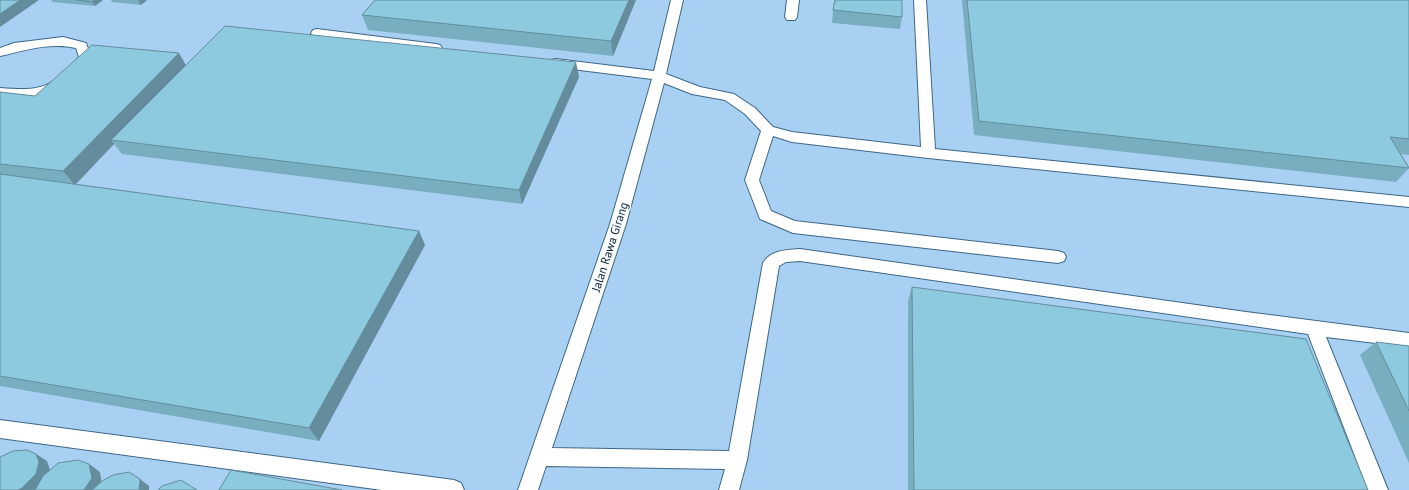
<svg xmlns="http://www.w3.org/2000/svg" width="1409" height="490" viewBox="0 0 1409 490" font-family="'PT Sans',sans-serif">
  <style>
    .built { fill: #a8d0f2 }
    .lines { fill: none; stroke-linecap: round; stroke-linejoin: round }
    .lane-casing { stroke: #3d6788; stroke-width: 2 }
    .lane { fill: #fff; fill-rule: evenodd }
    .wall { fill: #79aec1 }
    .shaded-wall { fill: #638d9d }
    .building { fill: #8dcae0; stroke: #638d9d }
    .labels { text-anchor: middle; stroke-width: 3; stroke-linejoin: round; paint-order: stroke }
    .street-label { font-size: 12px; fill: #112330; stroke: #f4f9fd }
  </style>
  <rect width="100%" height="100%" fill="#b8dcfa"/>
  <!-- built -->
  <path class="built" d="M0 0H1409V490H0Z"/>
  <g class="lines">
    <defs>
      <path id="lane" d="M671 0H683L666 74 700 87 734 94 755 108 773 127 792 132 921 147 914 0H926L935 149 1409 197V207L928 158 792 142 773 136 759 180 771 211 795 221 1058 251 1064 253 1066 257 1064 261 1058 263 793 233 760 219 745 180 761 131 745 114 725 100 692 94 664 83 626 224 552 448 729 451 763 263C770 250 787 250 800 249L1246 312 1409 333V347L1326 337 1388 490H1368L1308 334 800 261 786 262 779 266 747 460 739 490H719L725 469 546 466 538 490H518L610 224 652 79 556 67 551 66 550 63 551 60 556 59 654 71Z
        M787 0H799L797 17 795 20H787L785 17Z
        M317 29 436 44 440 45 442 48 440 51 436 52 313 36 311 33 313 30Z
        M63 37 86 43 91 57C66 94 44 100 0 96V88C41 91 52 89 79 57L76 48C51 42 25 50 0 56V48L14 43Z
        M0 420 454 480 461 483 464 490H382L0 438Z"/>
    </defs>
    <!-- lane casing -->
    <use href="#lane" class="lane-casing"/>
    <!-- lane -->
    <use href="#lane" class="lane"/>
  </g>
  <!-- wall -->
  <path class="wall" d="M51 0H103L95 6 52 2Z
    M111 0H147L141 5 112 2Z
    M375 0H636L613 56 368 30 362 15Z
    M834 0H902V17L900 29 832 23Z
    M962 0H1409V155L1401 154 1409 167V168L1396 182 974 135Z
    M186 65 579 77 522 204 122 154 114 144 76 184 419 231 425 245 319 441 0 386V92L35 96Z
    M912 287 1368 490H908V301Z
    M1376 342 1409 346V463L1360 355Z"/>
  <!-- shaded-wall -->
  <path class="shaded-wall" d="M20 0H39L0 27V14Z
    M94 0H103L95 6 92 2Z
    M138 0H147L141 5Z
    M629 0H636L613 56 611 41Z
    M179 53 187 67 111 140 114 144 75 185 63 171Z
    M576 62 579 77 522 204 519 190Z
    M419 231 425 245 319 441 309 428Z
    M36 454 47 461 50 470 47 481 38 490H18Z
    M89 464 100 472 102 485 99 490H84Z
    M140 479 149 486V490H139Z"/>
  <!-- building -->
  <path class="building" d="M0 0H20L0 14Z
    M76 0H94L92 2Z
    M375 0H629L611 41 362 15Z
    M835 0H902V17L833 10Z
    M967 0H1409V139L1390 137 1409 168 979 121Z
    M225 26 576 62 519 190 111 140Z
    M92 45 179 53 63 171 0 164V92L35 96Z
    M0 174 419 231 309 428 0 376Z
    M912 287 1306 339 1368 490H914Z
    M1376 342 1409 346V411Z
    M27 450 36 454 39 462 36 474 22 488 18 490H0V457L13 451Z
    M78 460 89 464 92 478 84 490H35L43 476 58 463Z
    M231 470 342 490H219Z
    M129 472 140 479 139 490H92L102 481 113 475Z
    M181 480 197 490H158L162 486Z"/>
  <g class="labels">
    <!-- street labels -->
    <g class="street-label">
      <text transform="translate(610 247) rotate(-72)" y="4">Jalan Rawa Girang</text>
    </g>
  </g>
</svg>
